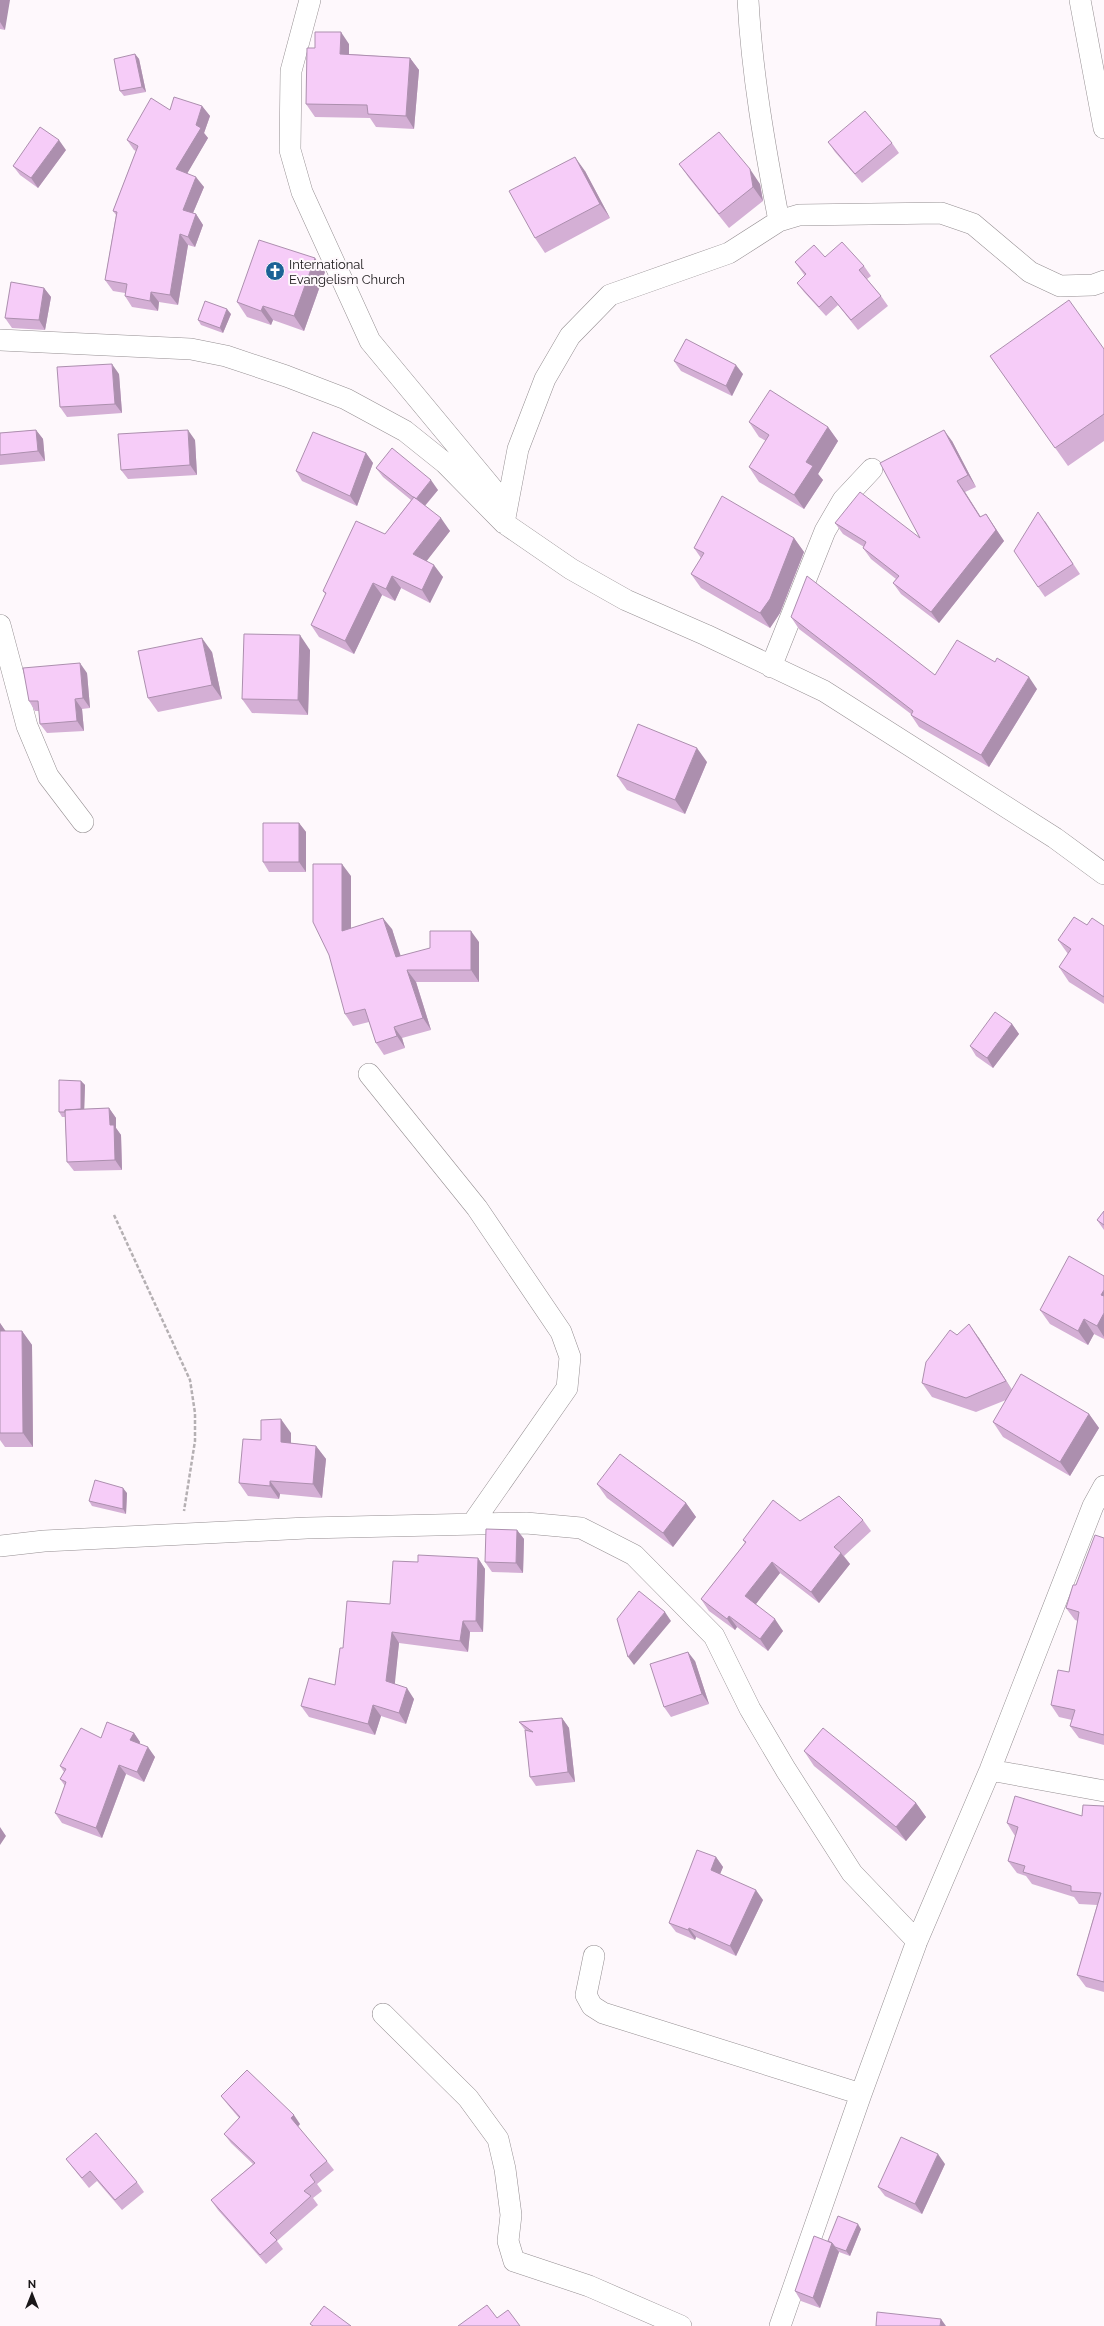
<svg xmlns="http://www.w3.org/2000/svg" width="1104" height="2326" viewBox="0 0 1104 2326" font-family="Raleway,sans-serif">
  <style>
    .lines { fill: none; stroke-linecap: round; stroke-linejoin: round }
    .minor-casing { stroke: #958f92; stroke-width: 22 }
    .path { stroke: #b5b0b3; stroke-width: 2.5; stroke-dasharray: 4 2; stroke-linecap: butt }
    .minor { stroke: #fff; stroke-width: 21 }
    .wall { fill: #d4afd5 }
    .shaded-wall { fill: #ac8fae }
    .building { fill: #f6ccf8; stroke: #ac8fae }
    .labels { text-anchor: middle; stroke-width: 4; stroke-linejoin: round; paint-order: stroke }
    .poi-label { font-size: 13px; fill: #1a1719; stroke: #fef8fc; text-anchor: start }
  </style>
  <rect width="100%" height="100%" fill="#fef8fc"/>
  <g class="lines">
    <defs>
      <path id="minor" d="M310 0 291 71 290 150 302 192 370 341 506 505
        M748 0C752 75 765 148 779 221
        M1080 0 1104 128
        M0 340 191 349 226 356 286 376 346 399 405 431 445 463 504 523 571 569 626 600 706 635 824 691 1055 838 1104 874
        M504 523 518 449 545 379 570 336 610 295 729 253 779 221 799 215 941 213 973 224 1030 272 1060 286 1093 285 1104 281
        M0 625 27 726 48 776 83 822
        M771 667 825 531 843 500 872 469
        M369 1074 477 1208 561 1332 570 1357 567 1388 472 1524
        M0 1546 44 1541 307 1528 526 1523 581 1528 634 1555 714 1636 750 1709 786 1770 852 1873 917 1941
        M990 1770 1104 1791
        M594 1956 586 1995 592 2006 603 2013 861 2094
        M383 2014 468 2098 498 2139 505 2169 511 2215 508 2241 514 2261 589 2286 681 2326
        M780 2326 861 2094 917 1941 990 1770 1093 1506 1104 1486"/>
    </defs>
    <!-- minor casing -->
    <use href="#minor" class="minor-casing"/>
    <!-- path -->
    <path class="path" d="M114 1215 190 1380 195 1413V1441L184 1511"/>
    <!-- minor -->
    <use href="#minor" class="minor"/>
  </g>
  <!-- wall -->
  <path class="wall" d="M0 0 5 30 0 29Z
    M349 44V54L410 58 419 70 414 129 376 127 370 118 315 117 306 104 315 48Z
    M135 54 139 59 146 92 124 96 120 91Z
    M202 106 210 116 204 133 208 138 187 173 204 187 193 213 196 214 203 225 195 247 188 245 178 305 159 302 158 311 132 307 125 296V293L113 291 105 280 116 215 113 211 136 151 134 150 127 140Z
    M828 142 892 143 899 153 862 183 835 152Z
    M66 150 38 188 20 175 13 166Z
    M679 164 760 184 763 201 729 228 689 178Z
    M585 171 610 218 545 253 535 238Z
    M825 257 864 266 871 276 867 279 881 296 888 306 858 330 838 305 826 316 804 292 797 283 805 276 795 262Z
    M325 272 304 331 273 320 271 325 247 317 237 302Z
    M44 288 51 297 45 330 12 328 5 318Z
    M231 314 223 333 201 325 198 320Z
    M1104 349V441L1068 466 990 356Z
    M674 361 743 374 732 396 681 371Z
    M119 374 122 413 67 417 60 407Z
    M749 422 828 427 838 441 818 474 823 480 804 509 759 482 749 467 766 441 759 437Z
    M36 430 43 439 45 461 0 465V433Z
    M195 440 197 475 128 479 121 470Z
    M952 441 976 487 965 492 981 517 986 514 1004 541 939 623 901 594 893 583 896 579 871 559 863 548 864 547 843 534 835 523 920 538Z
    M366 453 373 463 357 506 302 481 296 471Z
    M376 468 438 490 425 506 450 531 426 561 443 577 430 603 401 588 395 601 382 595 354 654 319 637 311 625 326 595 323 591 385 534 411 500 383 477Z
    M1045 521 1080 574 1045 597 1038 587Z
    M794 538 804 552 780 613 770 628 701 588 691 574 701 558 694 548Z
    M791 617 935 675 1037 689 989 767 919 727 911 715V714L799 629Z
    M310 650 308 715 252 713 242 699Z
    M212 652 222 699 158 712 148 698Z
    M87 673 90 708 82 709 84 731 47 733 40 724 39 711H35L29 701Z
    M707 762 685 814 627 790 617 776Z
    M299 823 306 832V872H269L263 862Z
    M351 876V929H392L400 956 479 942V982H416L431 1030 402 1038 405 1048 384 1055 376 1043 369 1022 353 1026 345 1014Z
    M1104 926V1004L1069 982 1059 967 1068 954 1058 940Z
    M1012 1024 1019 1034 993 1068 976 1056 970 1046Z
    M81 1081 85 1085 84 1109 109 1108 116 1118V1128L121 1135 122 1170 74 1171 67 1162 65 1117H62L59 1112Z
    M1104 1211V1230L1097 1220Z
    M1104 1276V1339L1094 1334 1088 1345 1050 1324 1040 1310Z
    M0 1323 5 1331H22L32 1345 33 1447H5L0 1440Z
    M957 1335 979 1338 1012 1390 1089 1414 1099 1428 1070 1476 1003 1437 993 1422 1006 1400 976 1412 932 1397 922 1383Z
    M291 1433V1443L316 1446 326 1459 322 1498 280 1494 279 1499 248 1496 239 1483 261 1440Z
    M597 1484 686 1503 696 1517 673 1547 607 1498Z
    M127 1493 126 1514 92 1506 89 1501Z
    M863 1520 871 1531 844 1556 850 1564 819 1603 780 1573 755 1604 783 1631 768 1651 737 1627 735 1630 709 1611 701 1599 745 1543 743 1540 800 1521Z
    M517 1530 524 1539 523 1573 492 1572 485 1562Z
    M1104 1538V1745L1079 1738 1070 1726 1072 1720 1059 1717 1051 1705 1069 1672 1078 1621 1075 1620 1066 1608 1076 1585Z
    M478 1558 485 1569 483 1632H470L468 1652 399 1643 394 1684 414 1699 406 1724 381 1716 375 1735 309 1717 301 1706 335 1685 343 1648 390 1604 418 1562Z
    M695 1661 709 1704 671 1717 664 1707Z
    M562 1718 569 1728 575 1782 536 1786 530 1777 525 1730 519 1722Z
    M134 1733 140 1742V1744L155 1757 144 1782 126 1774 102 1838 62 1823 55 1813 65 1786 60 1779 64 1772 60 1766 101 1738Z
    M804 1751 916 1803 926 1817 906 1841 814 1766Z
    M1104 1806V1992L1086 1987 1077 1975 1097 1905 1079 1904 1074 1897 1032 1884 1026 1876 1017 1873 1008 1861 1015 1836 1007 1823 1082 1816Z
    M716 1857 723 1867 720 1874 763 1900 736 1956 696 1937 695 1940 676 1932 669 1923Z
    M221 2096 300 2124 298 2127 327 2161 334 2170 317 2184 322 2191 313 2198 318 2205 277 2241 283 2249 266 2264 218 2210 211 2200 253 2164 231 2143 224 2134 239 2118 228 2105Z
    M66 2159 137 2182 144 2192 122 2210 97 2181 89 2188 73 2168Z
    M945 2164 922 2214 885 2196 878 2187Z
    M861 2229 850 2256 839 2252 820 2308 801 2301 795 2291 828 2241Z"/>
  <!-- shaded-wall -->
  <path class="shaded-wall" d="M0 0H10L5 30 0 22Z
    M341 32 349 44V66L340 54Z
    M135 54 139 59 146 92 142 87Z
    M410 58 419 70 414 129 406 116Z
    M202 106 210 116 204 133 208 138 184 179 176 169 196 125Z
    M59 140 66 150 38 188 31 178Z
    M575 157 585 171 610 218 600 204Z
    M750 169 760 184 763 201 753 187Z
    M196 177 204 187 190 220 183 210Z
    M196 214 203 225 195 247 188 237Z
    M180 234 188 245 178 305 170 295Z
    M315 258 325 272 304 331 294 316Z
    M44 288 51 297 45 330 39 320Z
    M151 292 159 302 158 311 150 301Z
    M263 306 273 320 271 325 261 311Z
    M227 309 231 314 223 333 220 328Z
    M112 364 119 374 122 413 115 404Z
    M736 365 743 374 732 396 726 386Z
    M828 427 838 441 818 474 823 480 804 509 794 495 806 462Z
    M36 430 43 439 45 461 38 451Z
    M188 430 195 440 197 475 190 465Z
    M944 430 952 441 976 487 968 475Z
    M366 453 373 463 357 506 350 496Z
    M431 480 438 490 422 509 416 499Z
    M957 481 965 492 988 529 980 517Z
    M986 514 1004 541 939 623 931 612Z
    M441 518 450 531 422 567 413 554Z
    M794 538 804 552 780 613 770 628 760 613Z
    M434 565 443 577 430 603 422 590Z
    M392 576 401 588 395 601 386 589Z
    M373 583 382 595 354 654 345 641Z
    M300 635 310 650 308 715 298 700Z
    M202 638 212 652 222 699 212 685Z
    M80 663 87 673 90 708 83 698Z
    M1029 677 1037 689 989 767 981 755Z
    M75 699 82 709 84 731 77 721Z
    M697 748 707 762 685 814 675 800Z
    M299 823 306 832V872L299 862Z
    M342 864 351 876V943L342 931Z
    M383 918 392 929 405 969 396 957Z
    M471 931 479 942V982L471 970Z
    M407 970 416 982 431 1030 423 1018Z
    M1012 1024 1019 1034 993 1068 987 1058Z
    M394 1027 402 1038 405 1048 397 1036Z
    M81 1081 85 1085 84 1117 81 1113Z
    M109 1108 116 1118V1128L121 1135 122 1170 115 1160 110 1125Z
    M1104 1290V1298L1101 1295Z
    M1104 1313V1337L1097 1326Z
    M1084 1319 1094 1334 1088 1345 1078 1331Z
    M0 1323 7 1333 0 1335Z
    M969 1324 979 1338 1016 1396 1006 1381Z
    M22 1331 32 1345 33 1447 23 1433Z
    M1089 1414 1099 1428 1070 1476 1060 1462Z
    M281 1419 291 1433V1456L281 1442Z
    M316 1446 326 1459 322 1498 313 1484Z
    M270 1481 280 1494 279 1499 270 1486Z
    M123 1488 127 1493 126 1514 123 1509Z
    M686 1503 696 1517 673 1547 663 1533Z
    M517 1530 524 1539 523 1573 516 1563Z
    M841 1553 850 1564 819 1603 811 1592Z
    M478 1558 485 1569 483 1632 476 1621Z
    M772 1562 780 1573 753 1608 745 1596Z
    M665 1612 671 1621 634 1665 628 1657Z
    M729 1616 737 1627 735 1630 727 1619Z
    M775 1619 783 1631 768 1651 760 1639Z
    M463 1621 470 1632 468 1652 460 1641Z
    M392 1632 399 1643 394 1692 386 1681Z
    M688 1652 695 1661 709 1704 702 1694Z
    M407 1688 414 1699 406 1724 399 1713Z
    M373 1705 381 1716 375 1735 368 1724Z
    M562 1718 569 1728 575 1782 568 1772Z
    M134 1733 140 1742 137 1750 130 1740Z
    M148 1747 155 1757 144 1782 137 1772Z
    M119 1765 126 1774 102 1838 96 1828Z
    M916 1803 926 1817 906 1841 896 1827Z
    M0 1827 6 1836 0 1845Z
    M716 1857 723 1867 718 1879 711 1870Z
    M756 1890 763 1900 736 1956 730 1946Z
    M689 1928 696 1937 695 1940 688 1930Z
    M294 2115 300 2124 297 2127 291 2118Z
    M938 2154 945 2164 922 2214 915 2204Z
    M858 2224 861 2229 850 2256 846 2251Z
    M832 2243 839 2252 820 2308 813 2298Z
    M941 2319 946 2326H940Z"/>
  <!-- building -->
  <path class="building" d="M315 32H341L340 54 410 58 406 116 368 114 367 105 306 104 307 48H315Z
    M135 54 142 87 120 91 114 59Z
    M174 97 202 106 196 125 201 128 176 169 196 177 183 210 196 214 188 237 180 234 170 295 151 292 150 301 125 296 127 284 105 280 117 212 113 211 138 146 127 140 151 98 170 110Z
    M865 111 892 143 855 174 828 142Z
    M40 127 59 140 31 178 13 166Z
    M719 132 750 169 753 187 719 214 679 164Z
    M575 157 600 204 535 238 509 191Z
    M259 240 315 258 294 316 263 306 261 311 237 302Z
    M842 242 864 266 859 270 881 296 851 320 831 296 819 307 797 283 806 274 795 262 814 245 825 257Z
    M11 282 44 288 39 320 5 318Z
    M1069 300 1104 349V414L1055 448 990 356Z
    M205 301 227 309 220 328 198 320Z
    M686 339 736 365 726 386 674 361Z
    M112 364 115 404 60 407 57 367Z
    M770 390 828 427 806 462 813 466 794 495 749 467 769 435 749 422Z
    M36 430 38 451 0 455V433Z
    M188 430 190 465 121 470 118 434Z
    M944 430 968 475 957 481 980 517 986 514 996 530 931 612 893 583 899 576 863 548 866 542 835 523 860 492 920 538 880 463Z
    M313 432 366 453 350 496 296 471Z
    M392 448 431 480 416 499 414 497H413L376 468Z
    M722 496 794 538 770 599 760 613 691 574 704 553 694 548Z
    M414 497 441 518 413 554 434 565 422 590 392 576 386 589 373 583 345 641 311 625 326 593 323 591 356 521 385 534Z
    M1038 512 1073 564 1038 587 1014 551Z
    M807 576 935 675 957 640 995 662 997 658 1029 677 981 755 911 715 913 711 791 617Z
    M244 634 300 635 298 700 242 699Z
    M202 638 212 685 148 698 138 651Z
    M80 663 83 698 75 699 77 721 40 724 38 701H29L23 668Z
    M638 724 697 748 675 800 617 776Z
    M263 823H299V862H263Z
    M313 864H342V931L383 918 396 957 430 948V931H471V970H407L423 1018 394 1027 397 1036 376 1043 365 1009 345 1014 329 955 313 922Z
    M1074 917 1087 925 1092 918 1104 926V997L1059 967 1071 949 1058 940Z
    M995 1012 1012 1024 987 1058 970 1046Z
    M59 1080 81 1081V1109L65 1110V1112H59Z
    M109 1108 110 1125H114L115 1160 67 1162 65 1110Z
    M1104 1211V1225L1097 1220Z
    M1069 1256 1104 1276V1290L1101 1295 1104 1296V1313L1097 1326 1084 1319 1078 1331 1040 1310Z
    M969 1324 1006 1381 966 1398 922 1383 926 1362 950 1330 957 1335Z
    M0 1331H22L23 1433H0Z
    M1021 1374 1089 1414 1060 1462 993 1422Z
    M281 1419V1442L316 1446 313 1484 270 1481V1486L239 1483 243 1439 261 1440V1420Z
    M620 1454 686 1503 663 1533 597 1484Z
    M95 1480 123 1488V1509L89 1501Z
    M839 1496 863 1520 834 1547 841 1553 811 1592 772 1562 745 1596 775 1619 760 1639 729 1616 727 1619 701 1599 746 1542 743 1540 773 1500 800 1521Z
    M486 1529 517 1530 516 1563 485 1562Z
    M1095 1535 1104 1538V1735L1070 1726 1075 1710 1051 1705 1058 1670 1069 1672 1079 1612 1066 1608 1073 1585H1076Z
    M418 1555 478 1558 476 1621H463L460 1641 392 1632 386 1681 407 1688 399 1713 373 1705 368 1724 301 1706 309 1678 335 1685 340 1648H343L347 1601 390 1604 393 1561 418 1562Z
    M639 1591 665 1612 628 1657 617 1619Z
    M688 1652 702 1694 664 1707 650 1664Z
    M562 1718 568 1772 530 1777 525 1730 533 1732 519 1722Z
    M107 1722 134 1733 130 1740 148 1747 137 1772 119 1765 96 1828 55 1813 66 1782 60 1779 66 1769 60 1766 81 1728 101 1738Z
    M823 1728 916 1803 896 1827 804 1751Z
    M1015 1796 1082 1816 1083 1805 1104 1806V1982L1077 1975 1101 1893 1071 1891V1886L1023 1872 1025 1866 1008 1861 1018 1827 1007 1823Z
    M697 1850 716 1857 711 1870 756 1890 730 1946 689 1928 688 1930 669 1923Z
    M247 2070 294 2115 291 2118 327 2161 310 2175 315 2182 304 2191 311 2196 270 2233 277 2240 260 2255 211 2200 255 2163 224 2134 240 2117 221 2096Z
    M96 2133 137 2182 115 2200 90 2171 82 2178 66 2159Z
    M901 2137 938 2154 915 2204 878 2187Z
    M838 2216 858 2224 846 2251 835 2247 832 2243 828 2241Z
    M814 2236 832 2243 813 2298 795 2291Z
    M487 2305 497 2318 508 2310 520 2326H458Z
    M324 2306 351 2326H313L310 2324Z
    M877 2312 941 2319 940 2326H876Z"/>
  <!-- icons -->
  <defs>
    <symbol id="church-disc" viewBox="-11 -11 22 22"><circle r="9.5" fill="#1c6296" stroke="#fef8fc"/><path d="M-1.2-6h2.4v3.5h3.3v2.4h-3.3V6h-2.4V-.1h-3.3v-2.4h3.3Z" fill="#fff"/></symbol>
  </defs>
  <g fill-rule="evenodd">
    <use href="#church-disc" x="264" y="260" width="22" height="22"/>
  </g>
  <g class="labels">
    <!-- poi labels -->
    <g class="poi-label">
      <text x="289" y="269">International<tspan x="289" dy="15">Evangelism Church</tspan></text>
    </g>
  </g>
  <!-- north arrow -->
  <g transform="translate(32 2294)" stroke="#fef8fc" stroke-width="3" paint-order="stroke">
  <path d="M0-3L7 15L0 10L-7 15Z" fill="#1a1719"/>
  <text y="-6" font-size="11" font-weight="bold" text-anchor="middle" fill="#1a1719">N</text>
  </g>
</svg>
